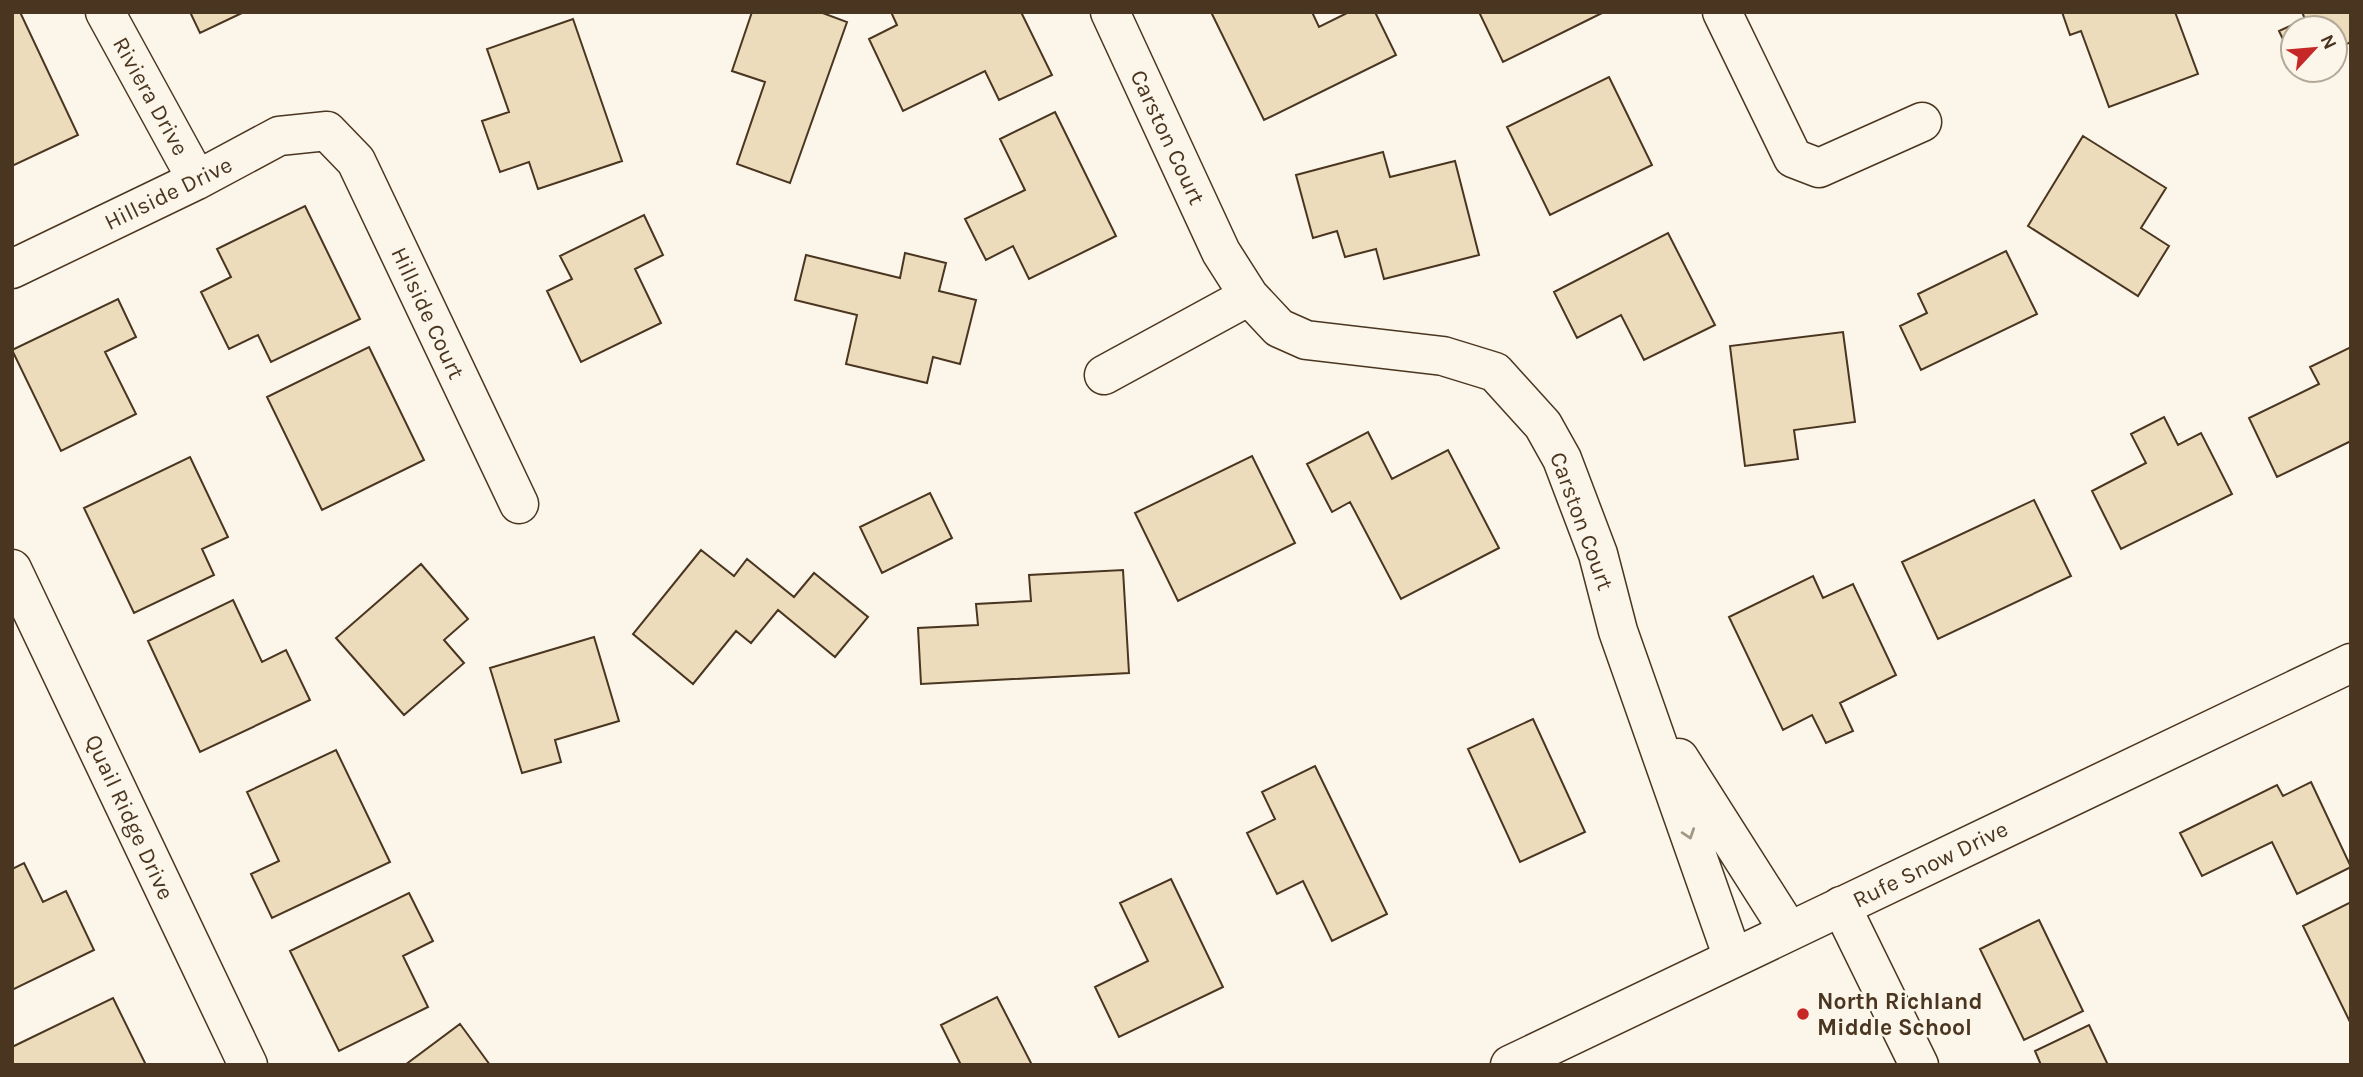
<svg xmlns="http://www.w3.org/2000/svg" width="2363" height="1077" viewBox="0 0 2363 1077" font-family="Karla,sans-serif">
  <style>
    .building { fill: #ecdcbc; stroke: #4a3520; stroke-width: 2 }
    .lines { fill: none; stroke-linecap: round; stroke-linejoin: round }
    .minor-casing { stroke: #4a3520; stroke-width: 41 }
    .major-casing { stroke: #4a3520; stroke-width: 41 }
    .minor { stroke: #fbf6e9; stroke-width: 38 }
    .major { stroke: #fbf6e9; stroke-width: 38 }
    .oneway { stroke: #a29684 }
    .poi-dot { fill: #c62828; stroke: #fbf6e9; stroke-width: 2.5 }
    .labels { text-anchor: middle; stroke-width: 5; stroke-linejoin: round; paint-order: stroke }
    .street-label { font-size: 23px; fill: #4a3520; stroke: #fbf6e9 }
    .poi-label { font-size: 23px; font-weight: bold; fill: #4a3520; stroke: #fbf6e9; text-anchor: start }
  </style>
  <rect width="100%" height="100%" fill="#fbf6e9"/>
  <!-- building -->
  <path class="building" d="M12 12H20L78 135 12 166Z
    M190 12H244L200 33Z
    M752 12H820L847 22 790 183 737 164 765 82 732 71Z
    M891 12H1021L1052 75 999 100 985 71 903 111 869 39 897 25Z
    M1211 12H1312L1319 27 1349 12H1375L1396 55 1264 120Z
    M1479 12H1604L1503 62Z
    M2062 12H2175L2198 74 2109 107 2081 31 2070 35Z
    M2302 12H2351V42L2335 50V28H2293V60L2279 31 2305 19Z
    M573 19 622 161 538 189 529 162 500 172 482 121 509 112 487 49Z
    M1609 77 1652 165 1550 215 1507 127Z
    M1055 112 1116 236 1029 279 1013 246 986 260 965 219 1025 190 1000 139Z
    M2083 136 2166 188 2141 228 2169 246 2138 296 2028 226Z
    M1383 152 1390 177 1455 161 1479 255 1384 279 1376 249 1345 257 1337 231 1313 238 1296 175Z
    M305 206 360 319 271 362 258 335 229 349 201 292 231 277 217 249Z
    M644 215 663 255 635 269 661 323 581 362 547 291 572 279 560 256Z
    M1668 233 1715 325 1644 360 1621 315 1577 338 1554 292Z
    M2006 251 2037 314 1921 370 1900 326 1927 313 1918 294Z
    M905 253 946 263 939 291 976 300 960 364 933 357 927 383 846 364 857 315 795 300 806 255 900 278Z
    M118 299 136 337 105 352 136 414 61 451 12 350Z
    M1843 332 1855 422 1794 430 1798 459 1745 466 1730 346Z
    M369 347 424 460 322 510 267 397Z
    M2351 347V441L2277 477 2249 418 2319 384 2310 367Z
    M2164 417 2178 445 2201 433 2232 494 2121 549 2092 491 2146 463 2131 434Z
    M1368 432 1392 479 1448 450 1499 548 1401 599 1350 502 1332 512 1307 464Z
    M1252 456 1295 543 1178 601 1135 513Z
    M190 457 228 537 202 549 214 575 134 613 84 508Z
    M930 493 952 538 882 573 860 527Z
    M2034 500 2071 576 1938 639 1902 562Z
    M701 550 734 576 747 559 794 597 814 573 868 617 835 657 778 610 751 643 736 631 693 684 633 634Z
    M421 564 468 619 444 640 464 663 404 715 336 638Z
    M1123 570 1129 673 921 684 918 628 978 625 976 604 1031 601 1029 575Z
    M1813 576 1823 598 1853 584 1896 675 1840 703 1853 731 1826 743 1812 715 1783 730 1729 617Z
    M233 600 262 662 286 650 310 700 200 752 148 641Z
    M594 637 619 721 555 740 561 762 522 773 490 668Z
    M1533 719 1585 832 1520 862 1468 749Z
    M336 750 390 862 272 918 251 874 279 861 247 792Z
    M1315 766 1387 914 1332 941 1303 881 1277 894 1247 833 1275 819 1262 792Z
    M2311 782 2351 867 2297 894 2272 842 2202 876 2180 833 2277 785 2283 796Z
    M24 863 43 902 66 891 94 950 12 990V869Z
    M1171 879 1223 987 1119 1037 1095 987 1148 961 1120 903Z
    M409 893 433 941 403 956 428 1007 339 1051 290 951Z
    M2351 902V1024L2303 926Z
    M2039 920 2083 1011 2024 1040 1980 949Z
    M997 997 1032 1065H961L941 1025Z
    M113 998 146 1065H12V1047Z
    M460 1024 490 1065H405Z
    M2089 1025 2108 1065H2041L2035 1051Z"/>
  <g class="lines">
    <defs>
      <path id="minor" d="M105 12 197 180
        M1110 12 1221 252 1249 296 1279 328 1306 340 1443 356 1495 372 1543 425 1562 459 1598 554 1618 631 1733 958
        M1722 12 1793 158 1819 168 1922 122
        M12 269 197 180 279 136 327 131 356 161 519 504
        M1104 375 1249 296
        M12 569 248 1065
        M1679 758 1789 931
        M1841 906 1919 1065"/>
      <path id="major" d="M1510 1065 2351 663"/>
    </defs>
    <!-- minor casing -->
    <use href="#minor" class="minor-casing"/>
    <!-- major casing -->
    <use href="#major" class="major-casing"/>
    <!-- minor -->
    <use href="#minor" class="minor"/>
    <!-- major -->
    <use href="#major" class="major"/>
  </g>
  <!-- one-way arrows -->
  <defs><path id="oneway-chevron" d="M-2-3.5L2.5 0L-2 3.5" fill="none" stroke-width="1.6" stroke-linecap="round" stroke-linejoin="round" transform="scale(1.75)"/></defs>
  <use class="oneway" href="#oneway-chevron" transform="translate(1689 834) rotate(71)"/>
  <!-- markers -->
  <circle class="poi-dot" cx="1803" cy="1014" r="7"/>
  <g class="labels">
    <!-- street labels -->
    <g class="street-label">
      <text transform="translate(151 96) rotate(61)" y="8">Riviera Drive</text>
      <text transform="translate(1168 137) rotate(65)" y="8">Carston Court</text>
      <text transform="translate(168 193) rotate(-26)" y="8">Hillside Drive</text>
      <text transform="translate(428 313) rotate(65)" y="8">Hillside Court</text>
      <text transform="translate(1582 521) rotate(70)" y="8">Carston Court</text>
      <text transform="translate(130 817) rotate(65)" y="8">Quail Ridge Drive</text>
      <text transform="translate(1930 864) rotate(-26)" y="8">Rufe Snow Drive</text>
    </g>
    <!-- poi labels -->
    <g class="poi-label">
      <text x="1817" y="1009">North Richland<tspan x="1817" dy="26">Middle School</tspan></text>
    </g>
  </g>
  <!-- border -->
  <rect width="2363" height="1077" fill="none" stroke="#4a3520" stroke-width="28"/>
  <!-- north arrow -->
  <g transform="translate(2314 49) rotate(64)"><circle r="33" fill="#fbf6e9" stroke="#b4a999" stroke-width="2"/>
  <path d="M0-5L12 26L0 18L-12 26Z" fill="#c62828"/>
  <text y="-10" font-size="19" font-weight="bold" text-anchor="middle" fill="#4a3520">N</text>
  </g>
</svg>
